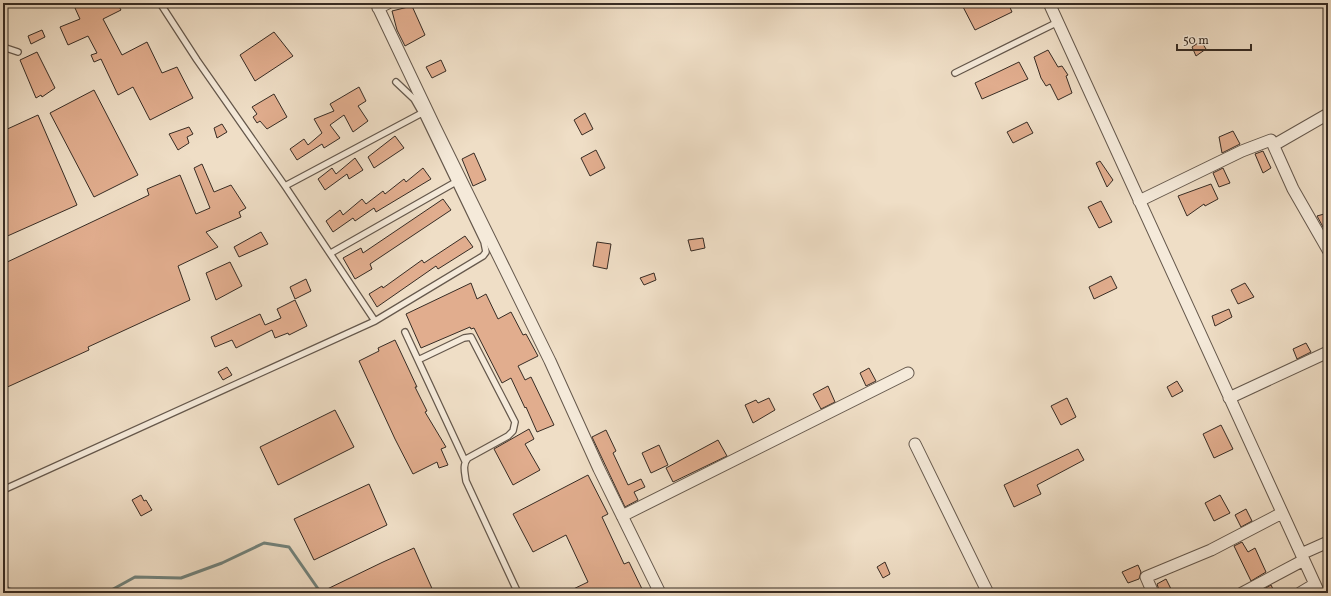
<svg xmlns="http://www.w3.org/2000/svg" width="1331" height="596" viewBox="0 0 1331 596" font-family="Vollkorn,serif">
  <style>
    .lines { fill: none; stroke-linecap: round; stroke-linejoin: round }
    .stream { stroke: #72827b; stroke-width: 3 }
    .building { fill: #e1ad8e; stroke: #372c24 }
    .lane-casing { stroke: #65584c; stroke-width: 8 }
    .street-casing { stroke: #65584c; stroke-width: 13 }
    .lane { stroke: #f5eada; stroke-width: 5.5 }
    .street { stroke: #f5eada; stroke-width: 11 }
  </style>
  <rect width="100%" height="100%" fill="#efdec6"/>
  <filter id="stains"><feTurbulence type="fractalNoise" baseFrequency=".005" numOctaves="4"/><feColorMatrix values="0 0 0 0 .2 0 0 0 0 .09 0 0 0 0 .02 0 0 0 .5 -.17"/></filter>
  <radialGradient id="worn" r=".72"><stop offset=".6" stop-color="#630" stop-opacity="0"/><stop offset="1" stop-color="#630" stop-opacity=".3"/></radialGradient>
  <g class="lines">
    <!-- stream -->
    <path class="stream" d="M3 584 9 589 28 593
      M106 593 135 577 181 578 222 563 264 543 289 547 321 593"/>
  </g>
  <!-- building -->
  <path class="building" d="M84 3H117L121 10 103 19 122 55 147 42 162 73 177 67 193 98 150 120 133 87 118 95 101 59 94 62 91 55 97 53 88 36 68 45 60 27 80 19 75 8Z
    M961 3H1008L1012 12 975 30Z
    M412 6 425 35 405 46 397 30 392 11Z
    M42 30 45 37 31 44 28 36Z
    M274 32 293 56 255 81 240 55Z
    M1201 41 1206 49 1196 56 1192 47Z
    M1048 50 1058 67 1062 66 1068 75 1066 76 1072 93 1058 100 1050 84 1046 86 1041 78 1034 57Z
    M37 52 55 88 42 97 41 95 36 98 20 60Z
    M441 60 446 71 432 78 426 67Z
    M1019 62 1028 79 982 99 975 83Z
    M359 87 366 101 358 106 368 121 353 132 344 115 330 125 340 138 324 148 322 144 297 160 290 149 304 139 308 145 322 133 314 119 334 111 330 104Z
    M94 90 138 175 94 197 50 113Z
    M274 94 287 117 267 129 260 121 257 123 253 117 257 114 252 107Z
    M585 113 593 129 582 135 574 120Z
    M38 115 77 205 3 238V131Z
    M1027 122 1033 133 1013 143 1007 132Z
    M222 124 227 132 217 138 214 128Z
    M189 127 193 134 187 137 189 143 178 150 169 134Z
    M1233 131 1240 144 1222 153 1219 137Z
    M395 136 404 148 374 168 368 157Z
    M596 150 605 168 590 176 581 158Z
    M1263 151 1271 168 1263 173 1255 154Z
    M474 153 486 180 473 186 462 159Z
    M355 158 363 170 349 179 347 174 325 190 318 179 332 168 336 174Z
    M1100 161 1113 180 1107 187 1096 163Z
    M202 164 214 192 231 185 246 208 239 212 241 217 206 232 218 247 178 266 190 300 88 347 89 350 3 389V264L149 195 147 189 180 175 196 214 210 208 194 168Z
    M423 168 431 179 376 212 374 208 355 221 353 218 333 232 326 221 340 210 343 215 362 199 366 204 383 191 385 194 404 179 406 182Z
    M1223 168 1230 183 1219 187 1213 173Z
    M1211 184 1218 199 1205 206 1204 204 1187 216 1178 196Z
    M443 199 451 210 370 264 372 269 355 279 343 258 361 248 363 253Z
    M1101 201 1112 222 1099 228 1088 207Z
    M1324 214 1328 221V236L1317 216Z
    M261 232 268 244 239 257 234 247Z
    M465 236 473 247 438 269 436 266 377 307 369 294 382 286 383 288 422 260 424 263Z
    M703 238 705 248 691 251 688 240Z
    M597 242 611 244 607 269 593 266Z
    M230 262 242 286 216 300 206 273Z
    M654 273 656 280 644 285 640 278Z
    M1111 276 1117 288 1094 299 1089 287Z
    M306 279 311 291 295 299 290 287Z
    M471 283 477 299 486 294 498 319 511 312 523 335 526 334 538 356 518 366 525 380 531 377 554 425 537 432 526 407 525 408 511 378 502 383 474 328 471 329 470 327 421 348 406 314Z
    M1245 283 1254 297 1238 304 1231 290Z
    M295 300 307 326 289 335 288 333 275 338 272 330 236 348 232 340 215 347 211 337 260 314 265 325 281 318 277 309Z
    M1229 309 1232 317 1215 326 1212 316Z
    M395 340 417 387H415L427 411 425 412 446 447 441 449 448 465 439 468 437 462 413 474 395 439 359 361 379 351 378 348Z
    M1306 343 1311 352 1297 359 1293 349Z
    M227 367 232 375 223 380 218 372Z
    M869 368 876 381 866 386 860 373Z
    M1177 381 1183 391 1172 397 1167 387Z
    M828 386 835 402 821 409 813 394Z
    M769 398 775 410 753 423 745 405 756 400 758 403Z
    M1067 398 1076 417 1061 425 1051 406Z
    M335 410 354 447 278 485 260 447Z
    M1221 425 1233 449 1214 458 1203 434Z
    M529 429 534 439 525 444 540 470 513 485 494 449Z
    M606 430 616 451 613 453 628 485 641 479 645 487 634 492 638 500 625 507 592 437Z
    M718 440 727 456 673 482 666 468Z
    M659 445 668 465 651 473 642 453Z
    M1078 449 1084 460 1037 485 1041 494 1014 507 1004 485Z
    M588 475 608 514 602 517 624 564 629 562 644 593H565L588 582 566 535 533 552 513 514Z
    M369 484 387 525 314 560 294 519Z
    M141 495 144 501 146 500 152 510 141 516 132 500Z
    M1220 495 1230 513 1214 521 1205 503Z
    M1246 509 1252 521 1241 527 1235 515Z
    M1242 542 1248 552 1255 548 1266 572 1251 581 1234 546Z
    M414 548 434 593H319L383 562Z
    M885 562 890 574 883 578 877 567Z
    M1138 565 1141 572 1139 579 1128 583 1122 572Z
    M1166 579 1173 593H1160L1157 584Z
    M1271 585 1275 593H1257Z"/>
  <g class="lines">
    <defs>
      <path id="lane" d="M160 3 197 60 285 186 375 321
        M3 47 18 52
        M955 73 1058 22
        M285 186 422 113
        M331 253 454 183
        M405 332 465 461
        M418 360 464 338 471 337 515 422 513 431 508 436 468 458C462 465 465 473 466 481L518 593
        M3 490 375 321 483 256 486 252 484 242 422 113 414 99 396 82"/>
      <path id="street" d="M376 3 435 127 550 361 599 469 660 593
        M1049 3 1319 593
        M378 8 388 3
        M1274 145 1328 114
        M1139 201 1242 151 1271 140 1293 189 1328 250
        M1229 398 1328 352
        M915 444 988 593
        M622 516 908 373
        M1301 554 1328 542
        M1153 593 1146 577 1211 550 1282 513
        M1242 593 1304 560
        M1300 593 1315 584"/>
    </defs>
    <!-- lane casing -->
    <use href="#lane" class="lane-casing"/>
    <!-- street casing -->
    <use href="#street" class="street-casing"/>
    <!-- lane -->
    <use href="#lane" class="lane"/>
    <!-- street -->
    <use href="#street" class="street"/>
  </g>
  <!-- margin -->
  <rect width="1331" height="596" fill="none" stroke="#efdec6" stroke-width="16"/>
  <rect x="4" y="4" width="1323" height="588" fill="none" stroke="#372c24" stroke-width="2"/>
  <rect x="8" y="8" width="1315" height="580" fill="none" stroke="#372c24"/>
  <!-- scale -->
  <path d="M1177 44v6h74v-6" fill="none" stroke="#372c24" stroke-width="2"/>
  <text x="1183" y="44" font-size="12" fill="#372c24" stroke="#f5eada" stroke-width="3" paint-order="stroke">50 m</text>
  <rect width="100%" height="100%" filter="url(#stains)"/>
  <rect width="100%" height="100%" fill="url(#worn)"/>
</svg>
